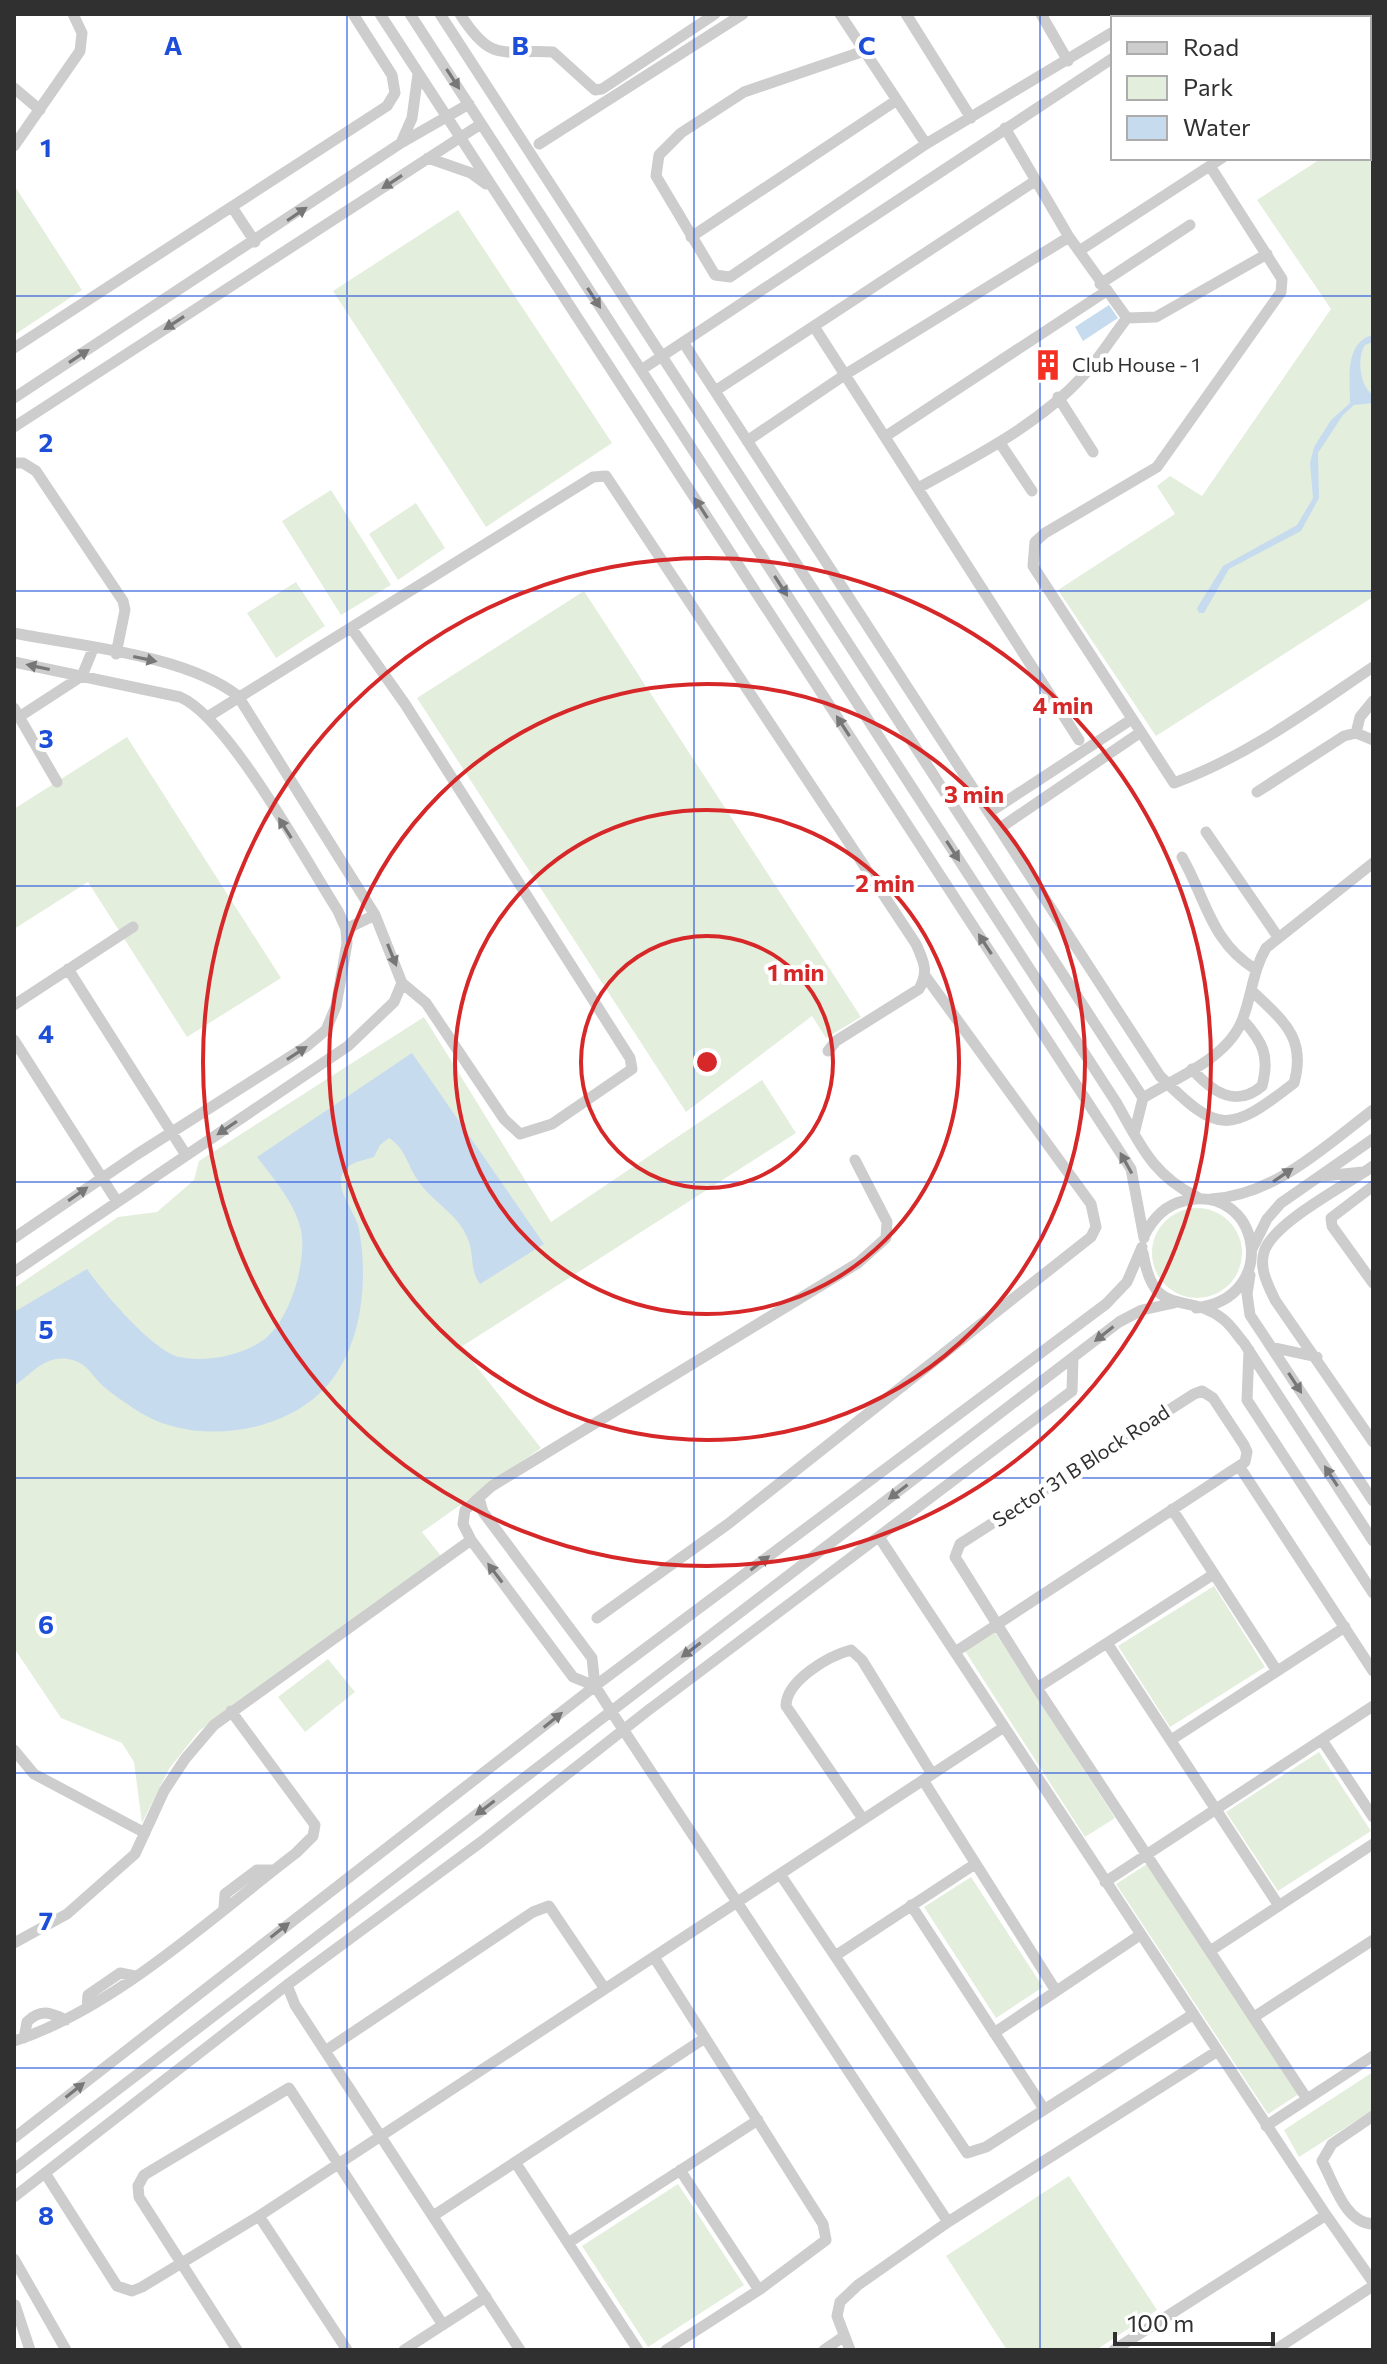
<svg xmlns="http://www.w3.org/2000/svg" width="1387" height="2364" viewBox="0 0 1387 2364" font-family="Commissioner,sans-serif">
  <style>
    .green { fill: #e4eedd }
    .water { fill: #c7dbef }
    .lines { fill: none; stroke-linecap: round; stroke-linejoin: round }
    .minor { stroke: #cdcdcd; stroke-width: 11 }
    .oneway { fill: #777 }
    .grid { fill: none; stroke: #1d4ed8; stroke-width: 2; stroke-opacity: 0.55 }
    .ring { fill: none; stroke: #d62828; stroke-width: 4 }
    .labels { text-anchor: middle; stroke-width: 8; stroke-linejoin: round; paint-order: stroke }
    .poi-label { font-size: 20px; fill: #303030; stroke: #fff; text-anchor: start }
    .street-label { font-size: 20px; fill: #303030; stroke: #fff }
    .grid-label { font-size: 26px; text-anchor: middle; font-weight: bold; fill: #1d4ed8; stroke: #fff; stroke-width: 8; stroke-linejoin: round; paint-order: stroke }
    .centre { fill: #d62828; stroke: #fff; stroke-width: 4 }
    .ring-label { font-size: 24px; text-anchor: middle; font-weight: bold; fill: #d62828; stroke: #fff; stroke-width: 8; stroke-linejoin: round; paint-order: stroke }
  </style>
  <rect width="100%" height="100%" fill="#fff"/>
  <!-- green -->
  <path class="green" d="M1373 124V597L1156 736 1058 590 1175 514 1157 486 1170 476 1202 496 1331 309 1257 200 1322 158H1369V127Z
    M14 185 82 290 14 335Z
    M458 210 612 443 486 527 333 291Z
    M331 490 391 585 341 615 282 521Z
    M416 503 445 548 398 580 369 534Z
    M296 582 325 626 276 658 247 613Z
    M584 591 861 1017 826 1038 812 1016 686 1112 417 698Z
    M127 737 281 978 187 1037 88 882 14 929V809Z
    M424 1017 551 1222 762 1080 796 1133 461 1347 541 1448 422 1532 441 1556 199 1731 169 1769 142 1823 134 1762 122 1743 61 1718 14 1648V1288L118 1217 157 1212 194 1180 199 1161Z
    M1152 1253a45 45 0 1 1 90 0a45 45 0 1 1-90 0Z
    M1214 1586 1265 1667 1170 1727 1118 1646Z
    M995 1632 1115 1818 1085 1837 965 1651Z
    M328 1659 355 1692 305 1732 278 1697Z
    M1319 1752 1371 1831 1278 1891 1226 1812Z
    M1147 1864 1299 2094 1268 2114 1116 1884Z
    M971 1877 1043 1987 996 2018 924 1907Z
    M1373 2072V2110L1299 2157 1284 2130Z
    M1069 2176 1157 2310 1096 2350H1007L946 2256Z
    M678 2184 744 2285 648 2347 582 2246Z"/>
  <!-- water -->
  <path class="water" d="M1109 305 1118 318 1083 341 1075 327Z
    M1373 335V342L1365 345C1357 357 1359 386 1373 395V403L1354 405 1343 415 1318 453 1319 498 1301 531 1229 569 1204 613H1199L1197 608 1223 566 1297 525 1313 498 1310 463 1314 447 1331 420 1350 403C1350 380 1344 342 1373 335Z
    M412 1053 544 1244 480 1284C470 1270 474 1258 469 1242 460 1214 432 1203 417 1179 407 1164 405 1148 389 1138L380 1145 374 1157C361 1161 343 1163 341 1179 339 1195 356 1213 359 1229 369 1283 362 1354 319 1394 272 1437 185 1445 133 1408 123 1401 112 1394 103 1386 92 1376 88 1364 72 1360 46 1353 32 1374 14 1386V1312L87 1269C103 1292 152 1350 179 1357 206 1363 245 1355 266 1338 291 1317 307 1261 301 1230 295 1203 273 1178 257 1157Z"/>
  <g class="lines">
    <!-- minor -->
    <path class="minor" d="M380 14 1131 1169 1144 1238
      M410 14 1116 1102C1140 1144 1152 1175 1197 1197
      M440 14 1143 1098 1134 1134
      M460 14C493 66 504 48 553 52L595 90 602 89 715 14
      M840 14 926 144
      M906 14 971 118
      M1041 14 1068 61
      M1355 14 1358 18
      M1135 18 1142 14
      M1174 18 1180 14
      M1369 35 1373 41
      M864 51 744 92 681 133 659 155 656 176 715 275 730 277 926 144 1113 32
      M14 88 40 110
      M1005 128 1069 237 1127 318 1156 317 1267 254
      M401 143 412 118 418 74
      M539 144 743 14
      M14 146 80 51 82 33 73 14
      M428 158 471 173 486 184
      M1210 166 1282 279 1281 292 1157 467 1045 533 1035 542 1033 566 1174 783C1246 757 1309 710 1373 667
      M232 207 255 242
      M691 237 897 100
      M1079 251 1222 158
      M1100 284 1190 225
      M815 328 1079 740
      M683 342 1160 1076C1218 1134 1229 1134 1294 1083 1307 1037 1282 1020 1251 990
      M14 348 387 106 395 93 392 75 353 14
      M641 370 1113 58
      M715 391 1035 181
      M1058 397 1093 452
      M14 398 401 143 469 104
      M14 427 481 124
      M886 436 1105 292
      M747 441 846 374 1069 237
      M1000 443 1032 491
      M14 463H23L36 471 123 601 125 610 116 654
      M920 487C976 456 1038 425 1082 377 1099 359 1112 337 1127 318
      M352 629 405 704 630 1058 632 1069 552 1124 520 1134 504 1119 426 1003 402 983
      M14 633C79 646 186 655 238 696L375 915 402 983 394 1002 348 1046 14 1272
      M14 662 180 697C228 717 306 861 338 911L346 929 347 943 336 1006 326 1030 307 1046 136 1155 14 1238
      M14 708 57 782
      M209 716 593 477 606 476 916 944C924 962 929 972 919 989L836 1041 828 1051
      M19 717 82 676 93 649
      M1356 733 1360 717 1373 701
      M1257 792 1344 736 1356 733 1373 740
      M990 812 1132 719
      M1000 828 1141 732
      M1206 832 1278 937
      M1182 857C1206 899 1211 942 1255 969
      M346 929 375 915
      M68 969 186 1155
      M14 1005 133 927
      M14 1040 116 1200
      M1192 1069C1211 1091 1235 1109 1262 1086 1270 1056 1263 1042 1243 1020
      M1143 1098C1177 1077 1229 1058 1243 1018 1252 994 1253 970 1266 948L1373 863
      M1373 1166C1347 1185 1273 1222 1264 1252 1259 1269 1268 1285 1275 1300L1373 1442
      M1324 1176 1363 1172
      M1373 1186 1331 1218 1332 1226 1373 1283
      M1211 1199C1275 1195 1324 1147 1373 1110
      M1144 1236C1153 1218 1165 1205 1184 1201 1260 1182 1282 1298 1196 1308
      M1252 1249 1267 1219 1281 1203 1373 1139
      M1143 1253C1154 1321 1186 1290 1223 1319 1231 1325 1237 1335 1244 1343L1373 1541
      M1250 1275 1247 1294 1250 1315 1373 1501
      M1271 1347 1317 1357
      M1249 1350 1247 1400 1373 1593
      M1239 1466 1373 1671
      M479 1498 483 1512 592 1658 595 1686 611 1711 948 2222
      M1172 1509 1277 1671
      M879 1537 1326 2215 1114 2350
      M597 1618 728 1524 1091 1237 1096 1227 1091 1204 926 977
      M1107 1643 1279 1906
      M955 1652 1245 1462 1247 1452 1244 1445 1213 1398 1202 1391 1194 1394 960 1544 955 1557 1037 1688 1307 2099
      M595 1686 573 1677 471 1540 463 1524 465 1510 492 1486 858 1263 886 1238 887 1222 855 1160
      M1037 1688 1214 1574
      M1171 1740 1345 1627
      M1322 1740 1373 1817
      M14 1750 34 1774 145 1833
      M923 1780 1056 1991
      M863 1819 786 1706C786 1681 828 1656 851 1650L862 1660 932 1774
      M780 1874 967 2153 986 2147 1192 2015
      M1105 1882 1373 1706
      M911 1905 1044 2109
      M224 1908 225 1894 257 1870H273
      M14 1943 67 1914 135 1854 164 1791 185 1759 214 1725 471 1540
      M1210 1951 1373 1844
      M835 1956 975 1864
      M654 1957 823 2224 826 2240 759 2290 666 2350
      M287 1985 295 2005 520 2350
      M87 2008 88 1995 120 1973 135 1976
      M1254 2017 1373 1940
      M994 2033 1140 1935
      M24 2038 27 2022C41 2008 51 2013 66 2020
      M14 2041C114 2009 212 1917 296 1853L313 1836 315 1825 231 1711
      M325 2051 533 1912 549 1906 605 1989
      M1373 2116 1332 2144 1322 2161C1334 2183 1345 2223 1373 2224
      M1266 2126 1373 2056
      M14 2138 595 1686 1106 1304 1127 1282 1142 1247
      M515 2162 638 2350
      M14 2169 1119 1322 1142 1310 1174 1303
      M680 2170 759 2290
      M45 2173 117 2286 132 2291 142 2287 259 2216 1004 1727
      M14 2197 287 1985 481 1842 646 1712 1072 1391 1073 1358
      M1326 2215 1373 2282
      M259 2216 347 2350
      M433 2216 705 2038
      M568 2243 758 2120
      M14 2259 66 2350
      M15 2305 30 2350
      M237 2350 139 2197 138 2186 144 2175 289 2088 443 2325
      M404 2350 486 2297
      M824 2350 843 2337
      M850 2350 837 2316 840 2302 858 2285 948 2222 1216 2052
      M1275 2350 1373 2286"/>
  </g>
  <!-- one-way arrows -->
  <defs><path id="oneway-solid" d="M-6-.8H1V-3.2L6.5 0L1 3.2V.8H-6Z" transform="scale(2)"/></defs>
  <g class="oneway">
    <use href="#oneway-solid" transform="translate(453 79) rotate(57)"/>
    <use href="#oneway-solid" transform="translate(392 182) rotate(147)"/>
    <use href="#oneway-solid" transform="translate(297 214) rotate(-34)"/>
    <use href="#oneway-solid" transform="translate(594 298) rotate(57)"/>
    <use href="#oneway-solid" transform="translate(174 323) rotate(147)"/>
    <use href="#oneway-solid" transform="translate(79 356) rotate(-33)"/>
    <use href="#oneway-solid" transform="translate(701 508) rotate(-123)"/>
    <use href="#oneway-solid" transform="translate(781 586) rotate(57)"/>
    <use href="#oneway-solid" transform="translate(145 659) rotate(12)"/>
    <use href="#oneway-solid" transform="translate(38 667) rotate(-168)"/>
    <use href="#oneway-solid" transform="translate(843 726) rotate(-123)"/>
    <use href="#oneway-solid" transform="translate(285 828) rotate(-122)"/>
    <use href="#oneway-solid" transform="translate(953 851) rotate(57)"/>
    <use href="#oneway-solid" transform="translate(985 944) rotate(-123)"/>
    <use href="#oneway-solid" transform="translate(392 955) rotate(68)"/>
    <use href="#oneway-solid" transform="translate(297 1053) rotate(-33)"/>
    <use href="#oneway-solid" transform="translate(227 1128) rotate(146)"/>
    <use href="#oneway-solid" transform="translate(1126 1163) rotate(-119)"/>
    <use href="#oneway-solid" transform="translate(1283 1175) rotate(-34)"/>
    <use href="#oneway-solid" transform="translate(78 1194) rotate(-35)"/>
    <use href="#oneway-solid" transform="translate(1104 1334) rotate(142)"/>
    <use href="#oneway-solid" transform="translate(1295 1383) rotate(57)"/>
    <use href="#oneway-solid" transform="translate(1331 1476) rotate(-123)"/>
    <use href="#oneway-solid" transform="translate(898 1492) rotate(143)"/>
    <use href="#oneway-solid" transform="translate(760 1563) rotate(-37)"/>
    <use href="#oneway-solid" transform="translate(495 1573) rotate(-127)"/>
    <use href="#oneway-solid" transform="translate(691 1650) rotate(143)"/>
    <use href="#oneway-solid" transform="translate(553 1720) rotate(-39)"/>
    <use href="#oneway-solid" transform="translate(485 1808) rotate(143)"/>
    <use href="#oneway-solid" transform="translate(280 1930) rotate(-38)"/>
    <use href="#oneway-solid" transform="translate(75 2090) rotate(-38)"/>
  </g>
  <!-- grid -->
  <path class="grid" d="M347 14V2350M694 14V2350M1040 14V2350M14 296H1373M14 591H1373M14 886H1373M14 1182H1373M14 1478H1373M14 1773H1373M14 2068H1373"/>
  <!-- distance rings -->
  <g class="ring">
    <circle cx="707" cy="1062" r="126"/>
    <circle cx="707" cy="1062" r="252"/>
    <circle cx="707" cy="1062" r="378"/>
    <circle cx="707" cy="1062" r="504"/>
  </g>
  <!-- icons -->
  <defs>
    <symbol id="building-bare" viewBox="-9 -9 18 18"><path d="M-4-6H4V6H1V3H-1V6H-4ZM-2.5-4.3h1.7v1.8h-1.7ZM.8-4.3h1.7v1.8H.8ZM-2.5-1h1.7V.8h-1.7ZM.8-1h1.7V.8H.8Z" fill="#f43024" stroke="#fff" stroke-width="2.5" paint-order="stroke"/></symbol>
  </defs>
  <g fill-rule="evenodd">
    <use href="#building-bare" x="1026" y="343" width="44" height="44"/>
  </g>
  <g class="labels">
    <!-- poi labels -->
    <g class="poi-label">
      <text x="1072" y="372">Club House - 1</text>
    </g>
    <!-- street labels -->
    <g class="street-label">
      <text transform="translate(1081 1466) rotate(-33)" y="7">Sector 31 B Block Road</text>
    </g>
  </g>
  <g class="grid-label">
    <text x="173" y="55">A</text>
    <text x="520" y="55">B</text>
    <text x="867" y="55">C</text>
    <text x="46" y="157">1</text>
    <text x="46" y="452">2</text>
    <text x="46" y="748">3</text>
    <text x="46" y="1043">4</text>
    <text x="46" y="1339">5</text>
    <text x="46" y="1634">6</text>
    <text x="46" y="1930">7</text>
    <text x="46" y="2225">8</text>
  </g>
  <circle cx="707" cy="1062" r="12" class="centre"/>
  <g class="ring-label">
    <text x="1063" y="714">4 min</text>
    <text x="974" y="803">3 min</text>
    <text x="885" y="892">2 min</text>
    <text x="796" y="981">1 min</text>
  </g>
  <!-- border -->
  <rect width="1387" height="2364" fill="none" stroke="#303030" stroke-width="32"/>
  <!-- legend -->
  <rect x="1111" y="16" width="260" height="144" fill="#ffffff" stroke="#acacac" stroke-width="2"/>
  <rect x="1127" y="42" width="40" height="12" fill="#cdcdcd" stroke="#acacac" stroke-width="2"/>
  <text x="1183" y="56" font-size="24" fill="#303030">Road</text>
  <rect x="1127" y="76" width="40" height="24" fill="#e4eedd" stroke="#acacac" stroke-width="2"/>
  <text x="1183" y="96" font-size="24" fill="#303030">Park</text>
  <rect x="1127" y="116" width="40" height="24" fill="#c7dbef" stroke="#acacac" stroke-width="2"/>
  <text x="1183" y="136" font-size="24" fill="#303030">Water</text>
  <!-- scale -->
  <path d="M1115 2332v12h158v-12" fill="none" stroke="#303030" stroke-width="4"/>
  <text x="1127" y="2332" font-size="24" fill="#303030" stroke="#ffffff" stroke-width="6" paint-order="stroke">100 m</text>
</svg>
